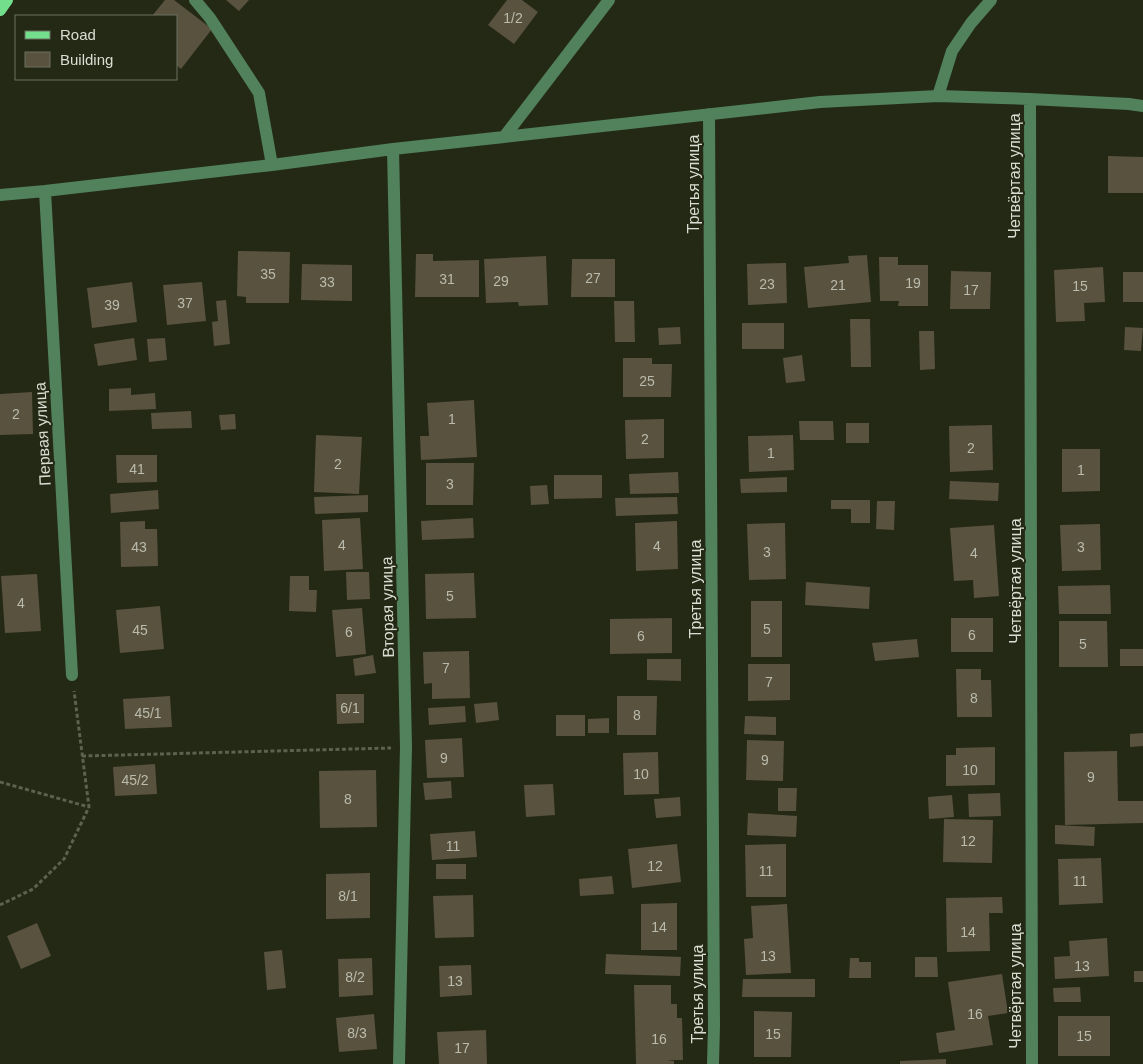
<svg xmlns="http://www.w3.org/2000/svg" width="1143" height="1064" viewBox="0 0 1143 1064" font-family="Helvetica,sans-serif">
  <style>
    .building { fill: #59523e }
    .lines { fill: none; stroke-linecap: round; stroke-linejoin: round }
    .path { stroke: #5c6150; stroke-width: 3; stroke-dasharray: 4 2.5; stroke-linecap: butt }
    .minor { stroke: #51825b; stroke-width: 12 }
    .major { stroke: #73df8d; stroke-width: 12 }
    .labels { text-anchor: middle; stroke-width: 4; stroke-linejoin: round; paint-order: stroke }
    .number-label { font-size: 14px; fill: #babbad }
    .street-label { font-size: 16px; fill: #daded2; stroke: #242916 }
  </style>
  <rect width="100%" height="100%" fill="#242916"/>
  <!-- building -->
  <path class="building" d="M165 0H174L212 29 181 69 176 65V16H152Z
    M226 0H249L239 11Z
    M507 0H522L538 12 514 44 488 25Z
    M1108 156 1143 157V193H1108Z
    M238 251 290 252 289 303H246V297L237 296Z
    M416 254H433V261L479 260V297H415Z
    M867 255 871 302 808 308 804 267 849 263 848 256Z
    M546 256 548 305 519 306 518 302 486 303 484 259Z
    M879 257H898V265H928V306H898L899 301H880Z
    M572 259H615V297H571Z
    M786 263 787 303 748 305 747 264Z
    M302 264 352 265V301L301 300Z
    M1103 267 1105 302 1084 303 1085 321 1056 322 1054 270Z
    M951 271 991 272 990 309H950Z
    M1123 272H1143V302H1123Z
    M132 282 137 322 92 328 87 288Z
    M202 282 206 321 167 325 163 285Z
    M226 300 230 344 214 346 212 322 218 321 216 301Z
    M614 301H634L635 342H615Z
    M850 319H870L871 367H851Z
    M742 323H784V349H742Z
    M680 327 681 344 659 345 658 328Z
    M1125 327 1143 328 1141 351 1124 350Z
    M919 331H934L935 369 920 370Z
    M134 338 137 360 98 366 94 344Z
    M165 338 167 360 149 362 147 339Z
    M802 355 805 381 786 383 783 358Z
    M623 358H652V364H672L671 397H623Z
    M131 388V395L155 393 156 409 109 411V389Z
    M32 392 33 434 0 435V394Z
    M474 400 477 457 421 460 420 436H429L427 403Z
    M191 411 192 428 152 429 151 413Z
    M235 414 236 429 221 430 219 415Z
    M664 419V458L626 459 625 420Z
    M799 421H833L834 440H800Z
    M846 423H869V443H846Z
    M992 425 993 470 950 472 949 426Z
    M316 435 362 437 359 494 314 492Z
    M793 435 794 470 749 472 748 436Z
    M1062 449H1100V491L1062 492Z
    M116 455H157V482L117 483Z
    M426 463H474L473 505H426Z
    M678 472 679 493 630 494 629 474Z
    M554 475H602V498L554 499Z
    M787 477V492L741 493 740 479Z
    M950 481 999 483 998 501 949 499Z
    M547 485 549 504 531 505 530 486Z
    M158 490 159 509 111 513 110 494Z
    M368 495V512L315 514 314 497Z
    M677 497 678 514 616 516 615 498Z
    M831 500H870V523H851V509H831Z
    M877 501H895L894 530 876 529Z
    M360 518 363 569 324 571 322 520Z
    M473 518 474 538 422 540 421 521Z
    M145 521V529H157L158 566 121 567 120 522Z
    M677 521 678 569 636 571 635 523Z
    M785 523 786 579 749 580 747 524Z
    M1100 524 1101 570 1062 571 1060 525Z
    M994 525 999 596 974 598 973 580 954 581 950 528Z
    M346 572H369L370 599 347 600Z
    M474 573 476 618 426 619 425 574Z
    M37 574 41 631 5 633 1 576Z
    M290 576H309V590H317L316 612 289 611Z
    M806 582 870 587 869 609 805 605Z
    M1110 585 1111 614H1059L1058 586Z
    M751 601H782V657H751Z
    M160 606 164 649 120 653 116 610Z
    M362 608 366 654 336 657 332 610Z
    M672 618V653L610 654V619Z
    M951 618H993V652H951Z
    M1059 621H1107L1108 667H1059Z
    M917 639 919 657 875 661 872 643Z
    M1120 649H1143V666H1120Z
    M469 651 470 698 432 699V683L424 684 423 652Z
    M373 655 376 673 355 676 353 659Z
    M647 659H681V681L647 680Z
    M748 664H790V700L748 701Z
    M956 669H981V680H991L992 717H957Z
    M336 694H364V723L337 724Z
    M170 696 172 727 125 729 123 699Z
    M617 696H657L656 735H617Z
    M497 702 499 720 476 723 474 704Z
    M465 706 466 722 429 725 428 708Z
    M556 715H585V736H556Z
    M745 716 776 717V735L744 734Z
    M609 718V733H588V719Z
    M1143 733V746L1130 747V734Z
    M462 738 464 777 427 778 425 740Z
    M747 740 784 741 783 781 746 780Z
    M995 747V785L946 786V755H956V748Z
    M1117 751 1118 801H1143V823L1065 825 1064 752Z
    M658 752 659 794 624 795 623 753Z
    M155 764 157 794 115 796 113 767Z
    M376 770 377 827 320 828 319 771Z
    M451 781 452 798 425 800 423 783Z
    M553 784 555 815 526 817 524 785Z
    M778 788H797L796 811H778Z
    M1000 793 1001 816 969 817 968 794Z
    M952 795 954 817 929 819 928 797Z
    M680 797 681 816 656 818 654 799Z
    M748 813 797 816 796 837 747 835Z
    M944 819 993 820 992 863 943 862Z
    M1055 825 1095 827 1094 846 1055 844Z
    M475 831 477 857 432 860 430 834Z
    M677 844 681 882 632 888 628 849Z
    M786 844V897H746L745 845Z
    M1101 858 1103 903 1059 905 1058 859Z
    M436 864H466V879H436Z
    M370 873V918L326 919V874Z
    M612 876 614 894 580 896 579 879Z
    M473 895 474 937 435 938 433 896Z
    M1002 897 1003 913H989L990 951 947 952 946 898Z
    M677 903V950H641V904Z
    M787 904 791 973 746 975 744 939 753 938 751 906Z
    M37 923 51 956 21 969 7 936Z
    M1107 938 1109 976 1055 979 1054 957 1070 956 1069 941Z
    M282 950 286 988 267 990 264 952Z
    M606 954 681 957 680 976 605 974Z
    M915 957H937L938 977H915Z
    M372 958 373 995 339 997 338 959Z
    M850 958H859V962H871V978H849Z
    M471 965 472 995 440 997 439 966Z
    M1134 971H1143V982H1134Z
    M1002 974 1008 1013 988 1016 993 1045 939 1053 936 1033 955 1030 948 982Z
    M743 979H815V997H742Z
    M634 985H671V1004H677V1018H682L683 1060H667L674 1061V1064H636Z
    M1080 987 1081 1002H1054L1053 988Z
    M754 1011 792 1012 791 1057H754Z
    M374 1014 377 1049 339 1052 336 1018Z
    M1058 1016H1110V1056H1058Z
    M486 1030 487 1064H439L437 1032Z
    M946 1059V1064H900V1061Z"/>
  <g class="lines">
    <!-- path -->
    <path class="path" d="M82 756 391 748
      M0 782 89 807
      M0 905 33 889 64 859 89 807 74 691"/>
    <!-- minor -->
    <path class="minor" d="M195 0 210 18 259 93 272 165
      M938 96 952 51 971 23 991 0
      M1030 99 1032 1064
      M709 114 714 1026 713 1064
      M504 137 609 0
      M393 149 406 747 399 1064
      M45 191 72 675
      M0 195 45 191 272 165 393 149 504 137 820 102 938 96 1030 99 1129 104 1143 106"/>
    <!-- major -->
    <path class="major" d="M0 10 7 0"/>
  </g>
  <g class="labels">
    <!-- number labels -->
    <g class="number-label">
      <text x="513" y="23">1/2</text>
      <text x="268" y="279">35</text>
      <text x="593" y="283">27</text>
      <text x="447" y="284">31</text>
      <text x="501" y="286">29</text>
      <text x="327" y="287">33</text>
      <text x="913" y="288">19</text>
      <text x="767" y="289">23</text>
      <text x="838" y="290">21</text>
      <text x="1080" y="291">15</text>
      <text x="971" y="295">17</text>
      <text x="185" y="308">37</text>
      <text x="112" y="310">39</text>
      <text x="647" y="386">25</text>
      <text x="16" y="419">2</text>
      <text x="452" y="424">1</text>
      <text x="645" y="444">2</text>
      <text x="971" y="453">2</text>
      <text x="771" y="458">1</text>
      <text x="338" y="469">2</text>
      <text x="137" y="474">41</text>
      <text x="1081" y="475">1</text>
      <text x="450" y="489">3</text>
      <text x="342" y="550">4</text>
      <text x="657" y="551">4</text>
      <text x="139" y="552">43</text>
      <text x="1081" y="552">3</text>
      <text x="767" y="557">3</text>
      <text x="974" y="558">4</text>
      <text x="450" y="601">5</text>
      <text x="21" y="608">4</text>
      <text x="767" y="634">5</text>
      <text x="140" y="635">45</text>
      <text x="349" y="637">6</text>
      <text x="972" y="640">6</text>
      <text x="641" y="641">6</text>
      <text x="1083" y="649">5</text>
      <text x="446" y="673">7</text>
      <text x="769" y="687">7</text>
      <text x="974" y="703">8</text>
      <text x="350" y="713">6/1</text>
      <text x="148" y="718">45/1</text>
      <text x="637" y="720">8</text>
      <text x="444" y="763">9</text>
      <text x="765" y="765">9</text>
      <text x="970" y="775">10</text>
      <text x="641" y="779">10</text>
      <text x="1091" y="782">9</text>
      <text x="135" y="785">45/2</text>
      <text x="348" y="804">8</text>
      <text x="968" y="846">12</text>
      <text x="453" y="851">11</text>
      <text x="655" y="871">12</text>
      <text x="766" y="876">11</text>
      <text x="1080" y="886">11</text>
      <text x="348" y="901">8/1</text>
      <text x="659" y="932">14</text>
      <text x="968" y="937">14</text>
      <text x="768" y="961">13</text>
      <text x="1082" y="971">13</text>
      <text x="355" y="982">8/2</text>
      <text x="455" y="986">13</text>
      <text x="975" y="1019">16</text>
      <text x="357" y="1038">8/3</text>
      <text x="773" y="1039">15</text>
      <text x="1084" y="1041">15</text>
      <text x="659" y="1044">16</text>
      <text x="462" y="1053">17</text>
    </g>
    <!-- street labels -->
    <g class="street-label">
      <text transform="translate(1014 176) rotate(-90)" y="6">Четвёртая улица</text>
      <text transform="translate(693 184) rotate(-90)" y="6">Третья улица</text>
      <text transform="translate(42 434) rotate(-93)" y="6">Первая улица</text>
      <text transform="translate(1015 581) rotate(-90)" y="6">Четвёртая улица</text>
      <text transform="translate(695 589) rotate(-90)" y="6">Третья улица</text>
      <text transform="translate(387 607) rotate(-91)" y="6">Вторая улица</text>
      <text transform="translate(1015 986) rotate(-90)" y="6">Четвёртая улица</text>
      <text transform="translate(697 994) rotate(-90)" y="6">Третья улица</text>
    </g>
  </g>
  <!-- legend -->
  <rect x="15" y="15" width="162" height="65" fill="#242916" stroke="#6d7161"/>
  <rect x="25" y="31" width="25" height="8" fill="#73df8d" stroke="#6d7161"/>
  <text x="60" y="40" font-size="15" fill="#daded2">Road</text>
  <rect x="25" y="52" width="25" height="15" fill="#59523e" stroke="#6d7161"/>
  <text x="60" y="65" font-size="15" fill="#daded2">Building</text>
</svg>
